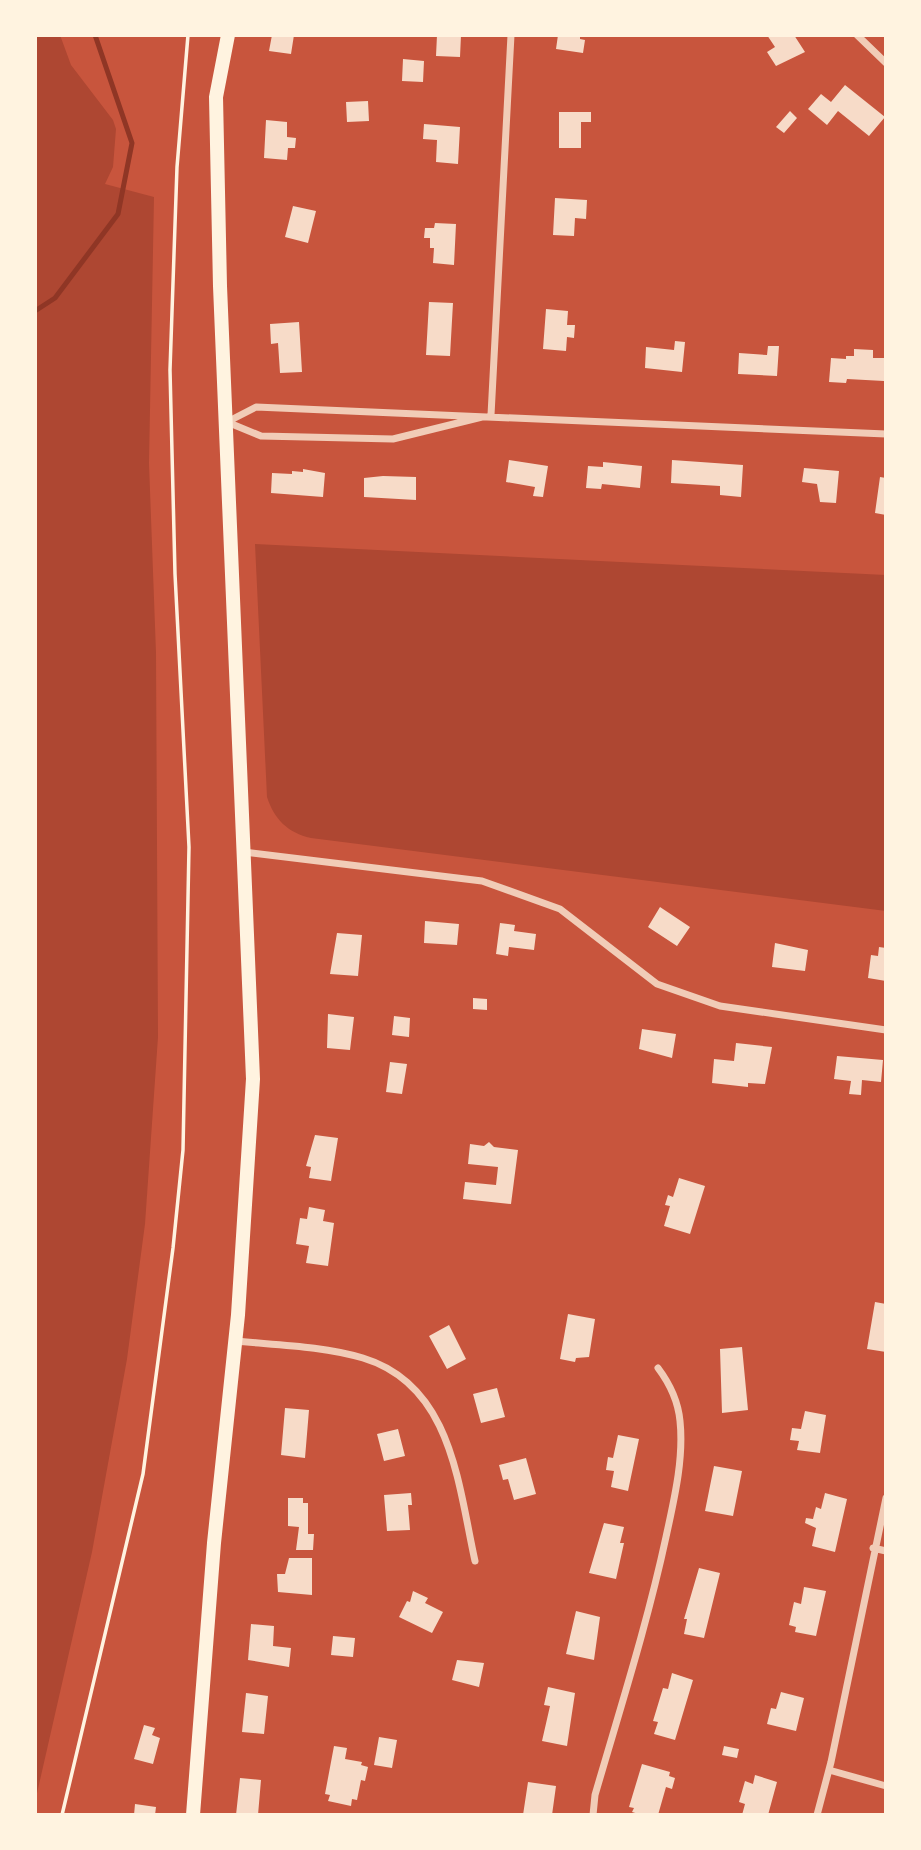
<svg xmlns="http://www.w3.org/2000/svg" width="921" height="1850" viewBox="0 0 921 1850" font-family="Figtree,sans-serif">
  <style>
    .green { fill: #ae4732 }
    .lines { fill: none; stroke-linecap: round; stroke-linejoin: round }
    .stream { stroke: #8f3625; stroke-width: 5 }
    .building { fill: #f7dbc8 }
    .path { stroke: #fff3e0; stroke-width: 3.5 }
    .minor { stroke: #f1ccb7; stroke-width: 7 }
    .secondary { stroke: #fff3e0; stroke-width: 14 }
  </style>
  <rect width="100%" height="100%" fill="#c8553d"/>
  <!-- green -->
  <path class="green" d="M35 35H60L71 65 113 120 116 129 113 167 105 184 154 197 149 463 156 653 158 1037 145 1224 127 1359 92 1552 35 1802Z
    M255 544 886 575V911L311 838C288 833 274 819 267 797Z"/>
  <g class="lines">
    <!-- stream -->
    <path class="stream" d="M35 311 55 298 118 214 132 143 95 35"/>
  </g>
  <!-- building -->
  <path class="building" d="M272 35H294L291 54 269 51Z
    M437 35H461L460 57 436 56Z
    M558 35H580V39L585 40 583 53 556 49Z
    M767 35H794L805 52 776 66 767 52 775 47Z
    M403 59 424 61 423 82 402 81Z
    M845 85 885 117 869 136 838 111 827 125 808 109 821 94 831 102Z
    M368 101 369 121 347 122 346 102Z
    M790 111 797 118 784 133 776 127Z
    M559 112H591V122H581V148H559Z
    M266 120 287 122V137L296 138 295 148H288L287 160 264 158Z
    M424 124 460 127 458 164 436 162 437 140 423 139Z
    M555 198 587 200 586 219 575 218 574 236 553 235Z
    M293 206 316 211 308 243 285 237Z
    M435 223 456 224 454 265 433 263 434 248H430V238H424L425 228H434Z
    M429 302 453 303 450 356 426 355Z
    M546 309 568 311 567 325H575L574 338 567 337 566 351 543 349Z
    M299 322 302 372 280 373 278 343 271 344 270 324Z
    M675 341 685 342 682 372 645 368 646 347 674 350Z
    M768 346H779L777 376 738 374 739 353 767 355Z
    M854 349 873 350V358H886L884 381 847 379 846 383 829 382 831 358 846 359V356H854Z
    M509 460 548 466 543 497 533 496 535 487 506 482Z
    M672 460 743 465 741 497 720 495V486L671 483Z
    M603 462 642 466 640 488 602 484 601 489 586 488 588 466 603 467Z
    M804 468 839 471 836 503 820 502 817 484 802 482Z
    M303 469 325 473 323 497 271 493 272 473 292 474V471L303 472Z
    M383 476 416 477V500L364 497V478Z
    M880 477 886 478V515L875 513Z
    M660 907 690 927 677 946 648 927Z
    M425 921 459 924 457 945 424 943Z
    M500 923 515 925 514 931 536 934 534 950 509 947 508 956 496 954Z
    M337 933 362 935 358 976 330 974Z
    M775 943 808 950 805 971 772 967Z
    M879 947 886 948V981L868 978 871 955 878 956Z
    M473 998 487 999V1010L473 1009Z
    M328 1014 354 1017 350 1050 327 1048Z
    M394 1016 410 1018 409 1037 392 1035Z
    M642 1029 676 1034 672 1058 639 1049Z
    M736 1043 772 1047 765 1084 748 1083V1087L712 1083 714 1059 734 1061Z
    M837 1056 883 1060 881 1082 862 1080 861 1095 849 1094 851 1081 834 1079Z
    M390 1062 407 1064 402 1094 386 1092Z
    M315 1135 338 1138 331 1181 309 1178 311 1167 306 1166Z
    M489 1142 494 1147 518 1150 511 1204 463 1199 465 1182 496 1185 498 1167 468 1164 470 1144 484 1146Z
    M679 1178 705 1186 690 1234 664 1226 670 1206 665 1205 668 1195 673 1197Z
    M309 1207 325 1210 323 1221 334 1223 328 1266 306 1263 309 1246 296 1244 300 1218 307 1219Z
    M875 1302 886 1304V1352L867 1349Z
    M568 1314 595 1319 589 1357 576 1358 575 1362 560 1359Z
    M449 1325 466 1359 447 1369 429 1336Z
    M742 1347 748 1410 722 1413 720 1349Z
    M497 1388 505 1417 481 1423 473 1394Z
    M285 1408 309 1410 305 1458 281 1455Z
    M805 1411 826 1415 820 1453 797 1450 799 1441 790 1440 792 1428 801 1429Z
    M398 1429 405 1456 384 1461 377 1434Z
    M618 1435 639 1439 628 1491 611 1487 614 1471 606 1470 608 1457 613 1458Z
    M526 1458 536 1494 514 1500 508 1479 503 1480 499 1465Z
    M714 1466 742 1471 733 1516 705 1511Z
    M411 1493 412 1505H408L410 1530 387 1531 384 1495Z
    M825 1493 847 1499 835 1552 812 1546 816 1528 805 1523 806 1518 813 1519 816 1507 821 1509Z
    M288 1498H303V1503H308V1534H314L313 1550H296L299 1527 288 1526Z
    M604 1523 624 1527 620 1543H624L616 1579 589 1573Z
    M289 1558H312V1595L278 1592 277 1574H285Z
    M699 1568 720 1573 704 1638 684 1634 687 1619H684Z
    M804 1587 826 1591 816 1636 795 1632 796 1627 789 1625 794 1602 801 1604Z
    M413 1591 428 1598 425 1603 443 1612 432 1633 399 1617 407 1601 410 1602Z
    M576 1611 600 1617 594 1660 566 1654Z
    M251 1624 274 1626 273 1646 291 1648 289 1667 248 1660Z
    M333 1636 355 1638 353 1657 331 1655Z
    M457 1660 484 1663 479 1687 452 1680Z
    M672 1673 693 1680 675 1740 654 1734 658 1722 653 1721 663 1688 668 1689Z
    M548 1687 575 1693 567 1746 542 1741 550 1706 544 1705Z
    M781 1692 804 1698 796 1731 767 1724 771 1708 776 1709Z
    M246 1693 268 1696 264 1734 242 1732Z
    M144 1725 155 1728 152 1735 160 1738 153 1764 134 1759Z
    M379 1737 397 1740 392 1768 374 1765Z
    M334 1746 347 1748 345 1759 362 1762 361 1765 368 1767 365 1781 361 1780 357 1800 352 1799 351 1806 328 1801 330 1795 325 1794Z
    M724 1746 739 1749 737 1758 722 1755Z
    M642 1764 670 1772 669 1776 675 1778 672 1789 666 1787 658 1815H642L632 1812 634 1808 629 1807Z
    M755 1775 777 1782 768 1815H742L745 1804 739 1802 745 1781 753 1784Z
    M240 1778 261 1780 258 1815H236Z
    M528 1782 556 1786 552 1815H523Z
    M135 1804 156 1807 155 1815H134Z"/>
  <g class="lines">
    <!-- path -->
    <path class="path" d="M62 1815 143 1474 173 1248 183 1150 189 847 175 574 170 370 177 167 188 35"/>
    <!-- minor -->
    <path class="minor" d="M857 35 886 63
      M491 415 511 35
      M227 422 256 407 886 434
      M227 422 261 436 393 439 482 417
      M244 852 482 881 560 909 657 984 720 1006 886 1030
      M235 1341C277 1345 323 1346 363 1358 452 1385 458 1484 475 1561
      M873 1548 886 1551
      M829 1770 886 1786
      M593 1815 595 1795C620 1709 647 1625 666 1537 674 1500 684 1459 680 1421 678 1400 670 1384 658 1368
      M817 1815 831 1762 886 1498"/>
    <!-- secondary -->
    <path class="secondary" d="M193 1815 214 1543 238 1315 253 1079 220 286 216 97 228 35"/>
  </g>
  <!-- border -->
  <rect width="921" height="1850" fill="none" stroke="#fff3e0" stroke-width="74"/>
</svg>
